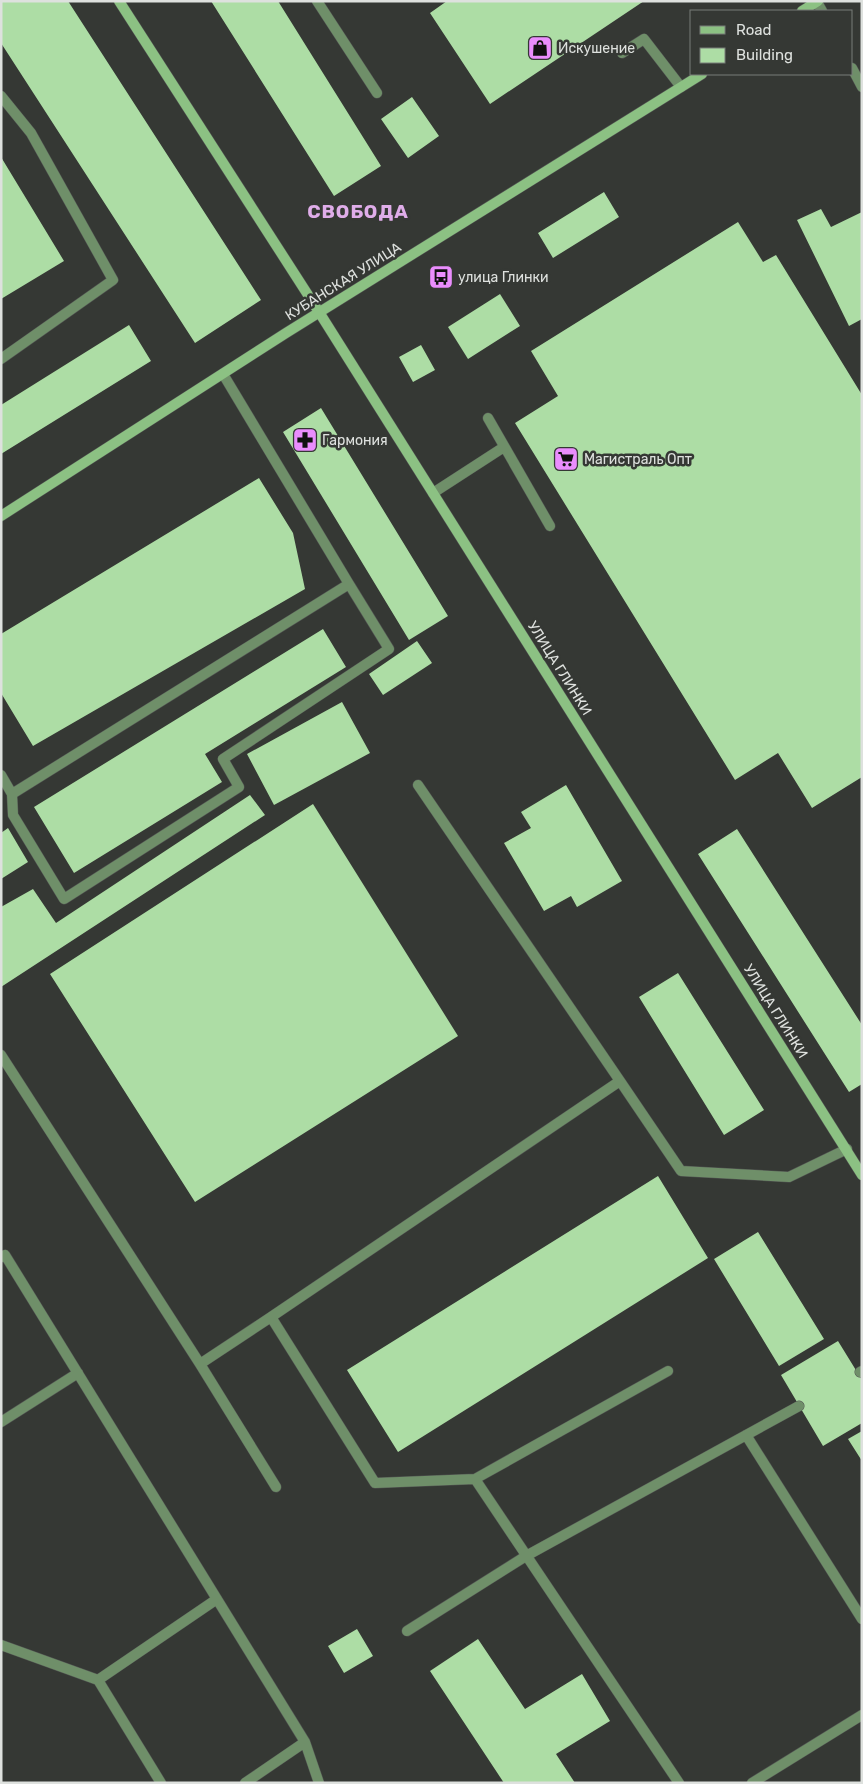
<svg xmlns="http://www.w3.org/2000/svg" width="863" height="1784" viewBox="0 0 863 1784" font-family="Rubik,sans-serif">
  <style>
    .building { fill: #addda5 }
    .lines { fill: none; stroke-linecap: round; stroke-linejoin: round }
    .service-casing { stroke: #535653; stroke-width: 11 }
    .minor-casing { stroke: #535653; stroke-width: 11 }
    .secondary-casing { stroke: #535653; stroke-width: 11 }
    .service { stroke: #6f8f69; stroke-width: 10 }
    .minor { stroke: #6f8f69; stroke-width: 10 }
    .secondary { stroke: #8cc183; stroke-width: 10 }
    .labels { text-anchor: middle; stroke-width: 5; stroke-linejoin: round; paint-order: stroke }
    .poi-label { font-size: 14px; fill: #dee1de; stroke: #353834; text-anchor: start }
    .street-label { font-size: 14px; fill: #dee1de; stroke: #353834 }
    .district-label { font-size: 19px; font-weight: bold; letter-spacing: 1px; fill: #dfade9; stroke: #353834 }
  </style>
  <rect width="100%" height="100%" fill="#353834"/>
  <!-- building -->
  <path class="building" d="M1 1H68L261 300 195 343 1 43Z
    M211 1H278L381 166 334 196Z
    M447 1H644L490 104 430 13Z
    M412 97 439 136 408 158 381 119Z
    M1 157 64 261 1 299Z
    M604 192 619 217 553 258 538 233Z
    M821 209 831 227 862 212V319L849 326 797 220Z
    M738 222 763 262 776 255 862 395V777L812 808 778 753 735 780 515 423 558 396 531 351Z
    M500 294 520 326 468 359 448 327Z
    M129 325 151 361 1 454V405Z
    M421 345 435 370 413 382 399 357Z
    M321 408 448 616 409 640 283 432Z
    M259 478 293 533 305 589 33 746 1 693V634Z
    M323 629 346 667 205 754 222 782 74 873 34 807Z
    M417 641 432 663 383 695 369 674Z
    M342 702 370 753 274 805 247 754Z
    M566 785 622 881 577 907 571 896 544 911 504 843 531 828 521 812Z
    M250 795 265 815 1 987V907L33 889 56 923Z
    M313 804 458 1036 195 1202 50 974Z
    M8 828 28 862 1 879V833Z
    M737 829 862 1025V1084L849 1092 698 854Z
    M678 973 764 1110 724 1135 639 997Z
    M658 1176 708 1258 398 1452 347 1370Z
    M758 1232 824 1339 779 1366 714 1259Z
    M838 1341 862 1380V1423L823 1446 781 1375Z
    M862 1431V1461L848 1439Z
    M357 1629 373 1656 344 1673 328 1646Z
    M478 1639 525 1709 582 1674 610 1721 556 1754 575 1783H504L430 1671Z"/>
  <g class="lines">
    <defs>
      <path id="service" d="M317 1 377 93
        M622 53 644 39 681 87
        M1 96 31 133 113 280 1 359
        M488 418 550 526
        M433 493 504 447
        M1 775 12 794 349 584 223 374
        M418 785 620 1081
        M12 794 13 815 64 899 239 787 223 759 389 649 349 584
        M1 1055 200 1364 276 1487
        M1 1257 5 1255 305 1742 319 1783
        M200 1364 271 1317
        M860 1372 862 1371
        M1 1422 78 1373
        M746 1435 862 1619
        M475 1479 668 1371
        M407 1631 526 1556 799 1406
        M1 1645 98 1680 161 1783
        M98 1680 217 1599
        M245 1783 305 1742
        M679 1783 475 1479 375 1483 271 1317 620 1081 681 1171 789 1177 847 1149
        M752 1783 862 1715"/>
      <path id="minor" d="M817 2 822 11
        M852 68 862 87"/>
      <path id="secondary" d="M119 1 319 312 862 1175
        M802 11 818 1
        M1 516 286 333 702 74"/>
    </defs>
    <!-- service casing -->
    <use href="#service" class="service-casing"/>
    <!-- minor casing -->
    <use href="#minor" class="minor-casing"/>
    <!-- secondary casing -->
    <use href="#secondary" class="secondary-casing"/>
    <!-- service -->
    <use href="#service" class="service"/>
    <!-- minor -->
    <use href="#minor" class="minor"/>
    <!-- secondary -->
    <use href="#secondary" class="secondary"/>
  </g>
  <!-- icons -->
  <defs>
    <symbol id="shop-square" viewBox="-11 -11 22 22"><rect x="-9" y="-9" width="18" height="18" rx="4" fill="#ea8dfd" stroke="#353834"/><path d="M-5-2.5h2.3a2.7 3.5 0 0 1 5.4 0H5L5.5 6h-11ZM-1.5-2.5h3a1.5 2.3 0 0 0-3 0Z" fill="#111"/></symbol>
    <symbol id="bus-square" viewBox="-11 -11 22 22"><rect x="-9" y="-9" width="18" height="18" rx="4" fill="#ea8dfd" stroke="#353834"/><path d="M-5-6H5V4H4V6H2V4H-2V6H-4V4H-5ZM-3.5-4V0h7V-4ZM-3.5 1.2v1.5H-2V1.2ZM2 1.2v1.5H3.5V1.2Z" fill="#111"/></symbol>
    <symbol id="pharmacy-square" viewBox="-11 -11 22 22"><rect x="-9" y="-9" width="18" height="18" rx="4" fill="#ea8dfd" stroke="#353834"/><path d="M-2-6h4v4h4v4h-4v4h-4v-4h-4v-4h4Z" fill="#111"/></symbol>
    <symbol id="supermarket-square" viewBox="-11 -11 22 22"><rect x="-9" y="-9" width="18" height="18" rx="4" fill="#ea8dfd" stroke="#353834"/><path d="M-6-5.5h2.5l.6 2H6L4.5 2H-2.5L-4.4-4H-6ZM-1.5 3.2a1.3 1.3 0 1 0 .1 0ZM3 3.2a1.3 1.3 0 1 0 .1 0Z" fill="#111"/></symbol>
  </defs>
  <g fill-rule="evenodd">
    <use href="#shop-square" x="526" y="34" width="28" height="28"/>
    <use href="#bus-square" x="427" y="263" width="28" height="28"/>
    <use href="#pharmacy-square" x="291" y="426" width="28" height="28"/>
    <use href="#supermarket-square" x="552" y="445" width="28" height="28"/>
  </g>
  <g class="labels">
    <!-- poi labels -->
    <g class="poi-label">
      <text x="558" y="53">Искушение</text>
      <text x="458" y="282">улица Глинки</text>
      <text x="322" y="445">Гармония</text>
      <text x="584" y="464">Магистраль Опт</text>
    </g>
    <!-- street labels -->
    <g class="street-label">
      <text transform="translate(343 281) rotate(-32)" y="5">КУБАНСКАЯ УЛИЦА</text>
      <text transform="translate(560 668) rotate(58)" y="5">УЛИЦА ГЛИНКИ</text>
      <text transform="translate(776 1011) rotate(58)" y="5">УЛИЦА ГЛИНКИ</text>
    </g>
    <!-- district labels -->
    <g class="district-label">
      <text x="358" y="218">СВОБОДА</text>
    </g>
  </g>
  <!-- border -->
  <rect width="863" height="1784" fill="none" stroke="#dee1de" stroke-width="5"/>
  <!-- legend -->
  <rect x="690" y="10" width="162" height="65" fill="#353834" stroke="#797c78"/>
  <rect x="700" y="26" width="25" height="8" fill="#8cc183" stroke="#797c78"/>
  <text x="736" y="35" font-size="15" fill="#dee1de">Road</text>
  <rect x="700" y="48" width="25" height="15" fill="#addda5" stroke="#797c78"/>
  <text x="736" y="60" font-size="15" fill="#dee1de">Building</text>
</svg>
